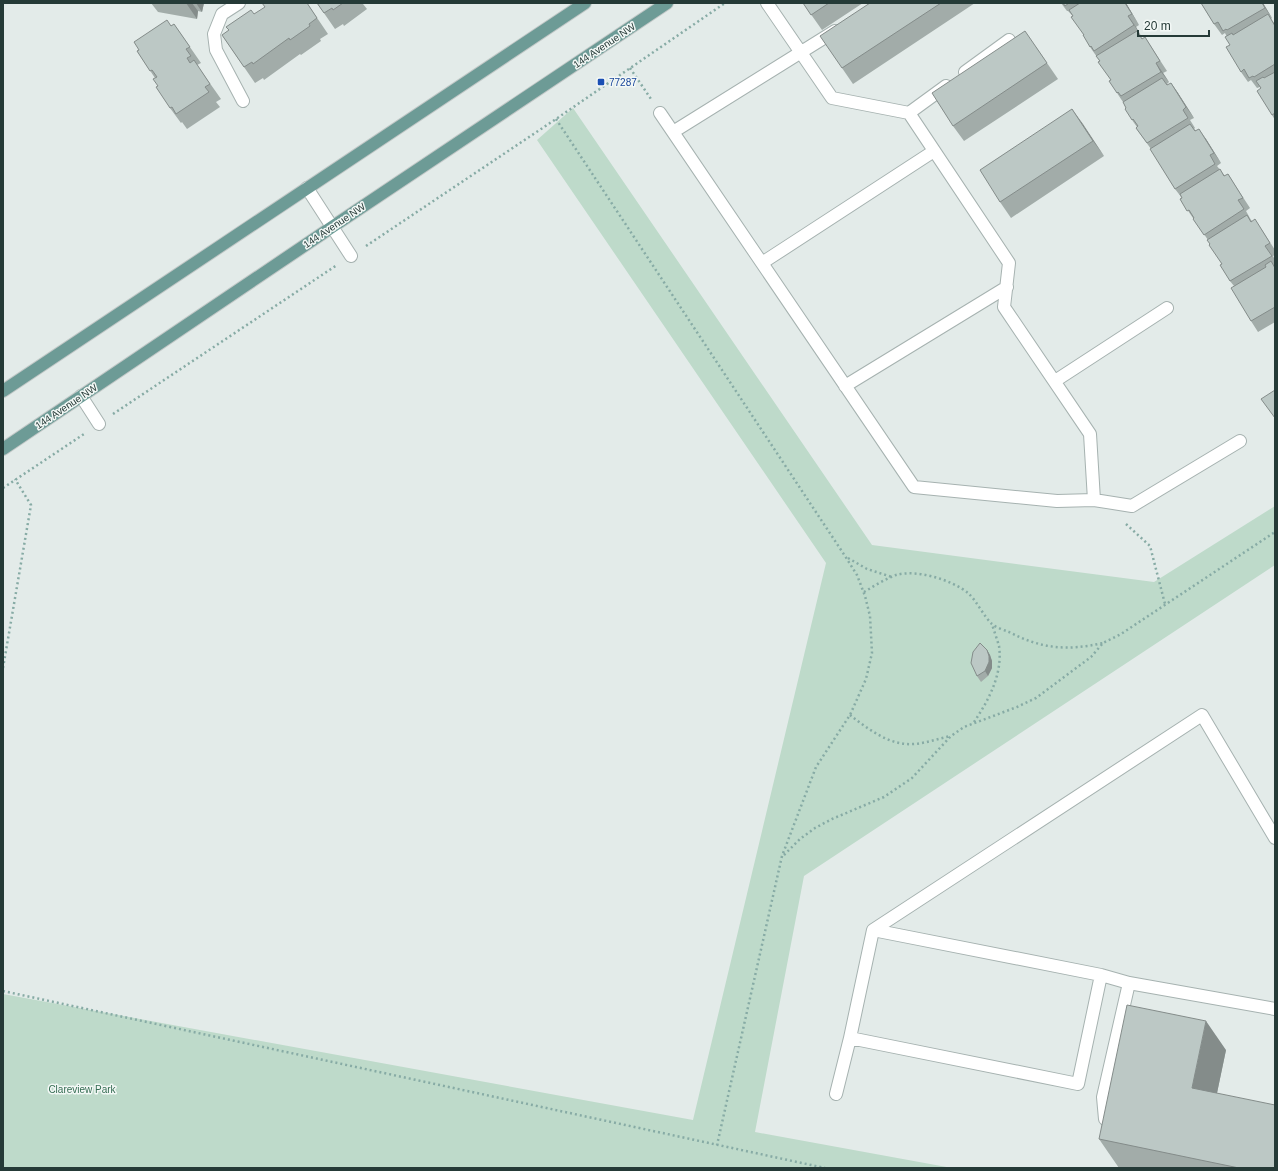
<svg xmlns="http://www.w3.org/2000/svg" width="1278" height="1171" viewBox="0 0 1278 1171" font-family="Helvetica,sans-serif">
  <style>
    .green { fill: #bedaca }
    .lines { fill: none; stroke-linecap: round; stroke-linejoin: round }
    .minor-casing { stroke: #a6b2b0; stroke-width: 14 }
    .major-casing { stroke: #c2c8c7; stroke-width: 14 }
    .path { stroke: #87aba5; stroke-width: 2.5; stroke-dasharray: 2 3; stroke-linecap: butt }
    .minor { stroke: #fff; stroke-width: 12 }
    .major { stroke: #6d9b96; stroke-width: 12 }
    .wall { fill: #a2aca9 }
    .shaded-wall { fill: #848c8a }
    .building { fill: #bcc8c5; stroke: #848c8a }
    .transit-dot { fill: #1a4fb4; stroke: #f3f8f6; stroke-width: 1.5 }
    .labels { text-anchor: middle; stroke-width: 3; stroke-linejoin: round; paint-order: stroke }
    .street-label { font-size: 10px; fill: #253a37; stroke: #f3f8f6 }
    .transit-label { font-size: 10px; fill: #164399; stroke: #f3f8f6; text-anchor: start }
    .park-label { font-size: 10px; fill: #346c52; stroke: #f3f8f6 }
  </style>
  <rect width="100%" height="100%" fill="#e3ebe9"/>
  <!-- green -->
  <path class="green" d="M573 108 872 545 1154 582 1275 506V565L804 876 755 1132 952 1168H3V994L693 1120 826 563 537 140Z"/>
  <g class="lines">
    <defs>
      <path id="minor" d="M239 3 222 14 214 34 216 50 243 101
        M965 72 1009 40
        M660 113 914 487 1057 501 1094 500 1090 434 1004 307 1009 263 909 113 832 98 767 3
        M909 113 946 86
        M673 132 835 31
        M307 188 351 256
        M762 263 934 151
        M1055 381 1167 308
        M845 386 1007 287
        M81 396 99 424
        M1094 500 1132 506 1240 441
        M873 930 1101 975 1078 1084 850 1038 873 930 1202 715 1275 838
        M1101 975 1129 983
        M836 1094 850 1038
        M1112 1125 1105 1119 1103 1097 1129 983 1275 1009"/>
      <path id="major" d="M3 391 585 3
        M3 449 332 227 667 3"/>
    </defs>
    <!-- minor casing -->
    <use href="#minor" class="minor-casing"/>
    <!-- major casing -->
    <use href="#major" class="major-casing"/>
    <!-- path -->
    <path class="path" d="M630 68 651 99
      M556 119 845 556 857 575 865 596 870 616 872 653 866 679 850 715 816 767 782 856 717 1145
      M366 246 556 119 725 3
      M113 414 337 265
      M3 488 84 434
      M1126 524 1150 546 1165 604
      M848 558 867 569 892 577
      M864 592C874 586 885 579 896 575 917 569 952 580 968 593 977 601 984 617 992 624 997 628 1004 630 1009 632 1042 649 1067 651 1103 643
      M3 668 31 505 15 479
      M850 715C868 729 890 746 914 744 926 743 938 739 950 736
      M974 722C989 700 1003 673 999 646 997 639 994 631 992 624
      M784 855 800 839 815 828 832 819 884 797 912 778 951 736 964 727 1017 707 1036 698 1091 657 1103 643 1121 634 1275 532
      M3 991 825 1168"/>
    <!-- minor -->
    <use href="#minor" class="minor"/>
    <!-- major -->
    <use href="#major" class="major"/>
  </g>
  <!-- wall -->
  <path class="wall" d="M151 3H204L202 12 198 11 197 19 158 12Z
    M307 3 328 34 320 39 321 41 301 55 300 54 264 80 263 78 255 83 222 35 254 14Z
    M317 3H365L363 4 367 9 344 26 343 24 335 29Z
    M803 3H863L822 30Z
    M870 3H975L853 84 842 68Z
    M1061 3H1126L1139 25 1136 27 1141 36 1140 37 1142 39 1145 37 1152 48 1167 71 1163 73 1169 82 1167 84 1168 85 1171 83 1178 93 1194 118 1190 120 1195 128 1194 129 1206 139 1221 163 1217 166 1225 176 1228 174 1235 185 1250 208 1246 211 1251 220 1262 230 1275 250V255L1273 256 1275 260V322L1258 332 1251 321 1234 286 1230 281 1222 264 1208 240 1180 199 1182 198 1175 189 1151 149 1136 128 1137 127 1132 120 1123 102 1117 93 1111 80 1097 57 1090 47 1084 35 1073 16 1068 11H1067Z
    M1201 3H1263L1272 18 1271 19 1275 24V120L1272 115 1260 87 1257 88 1251 80 1248 82 1241 72 1227 37 1225 33 1222 35 1214 24Z
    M174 24 201 63 197 65 221 99 216 102 220 107 187 129 182 122 181 123 170 108 158 86 155 78 137 51Z
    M1036 47 1058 79 964 141 953 126Z
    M1072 109 1104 156 1011 218 1000 202Z
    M987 650 990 655 992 661V668L988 676 981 682 977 676Z
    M1226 1050 1217 1093 1275 1168H1119L1099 1139Z"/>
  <!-- shaded-wall -->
  <path class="shaded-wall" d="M186 3H192L198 11 197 19Z
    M196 3H204L202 12Z
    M1125 3H1126L1139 25Z
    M1262 3H1263L1272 18 1265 8Z
    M1128 16 1136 27 1141 36 1134 25Z
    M1156 63 1163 73 1169 82 1161 72Z
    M1171 83 1178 93 1194 118 1186 107Z
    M1072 109 1083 124 1104 156 1093 141Z
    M1199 129 1206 139 1221 163 1214 153Z
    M987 650 990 655 992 661V668L988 676 985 671Z
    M1206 1021 1226 1050 1212 1117 1192 1088Z"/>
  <!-- building -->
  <path class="building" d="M262 3H307L317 18 309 24 310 26 290 40 289 38 253 64 252 62 244 67 222 35 229 30 226 27 251 10 254 14 265 7Z
    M317 3H343L333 10 332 8 324 13Z
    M803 3H829L811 15Z
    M870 3H941L842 68 820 36Z
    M1063 3H1069L1065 6Z
    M1080 3H1125L1132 14 1128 16 1134 25 1094 51 1091 46 1090 47 1083 35H1084L1071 17 1073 16 1069 10Z
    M1201 3H1262L1265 8 1227 30 1226 29 1223 31 1218 22 1214 24Z
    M1268 14 1275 26V64L1254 77 1253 76 1249 78 1244 69 1241 72 1226 47 1230 45 1225 37 1232 33 1233 35Z
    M167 20 171 26 174 24 190 47 186 49 191 56 187 58 190 63 194 60 210 84 205 87 209 92 176 114 172 107 170 108 156 87 158 86 153 79 157 77 152 70 150 71 137 51 139 50 134 42Z
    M1025 31 1047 63 953 126 932 93Z
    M1137 31 1142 39 1145 37 1160 61 1156 63 1161 72 1121 96 1118 92 1117 93 1109 81 1111 80 1098 62 1100 61 1096 56Z
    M1275 72V113L1272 115 1257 91 1261 88 1256 81 1263 77 1264 78Z
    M1162 78 1167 85 1171 83 1186 107 1183 110 1188 118 1147 143 1136 128 1138 126 1133 119 1132 120 1125 109 1126 108 1123 102Z
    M1072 109 1093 141 1000 202 980 170Z
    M1190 124 1195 131 1199 129 1214 153 1210 155 1215 164 1175 189 1150 149Z
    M1220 169 1224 176 1228 174 1243 198 1238 200 1244 209 1204 235 1193 219 1194 218 1189 210 1187 211 1180 199 1182 198 1180 194Z
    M1247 215 1251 222 1255 219 1270 243 1265 246 1272 256 1230 281 1220 265 1222 264 1209 245 1210 244 1207 240Z
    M1271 261 1275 268V307L1251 321 1231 288 1266 267 1265 265Z
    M1275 390V418L1261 399Z
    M980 643 987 650 989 656V662L985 671 977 676 971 663 973 652Z
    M1127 1005 1206 1021 1192 1088 1275 1105V1168H1239L1099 1139Z"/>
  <!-- markers -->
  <rect class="transit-dot" x="597" y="78" width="8" height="8" rx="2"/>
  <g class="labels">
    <!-- street labels -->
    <g class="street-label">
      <text transform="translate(604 45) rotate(-34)" y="4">144 Avenue NW</text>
      <text transform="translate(334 225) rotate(-34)" y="4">144 Avenue NW</text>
      <text transform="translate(66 406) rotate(-34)" y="4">144 Avenue NW</text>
    </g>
    <!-- transit labels -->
    <g class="transit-label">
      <text x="609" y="86">77287</text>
    </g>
    <!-- park labels -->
    <g class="park-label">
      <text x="82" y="1093">Clareview Park</text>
    </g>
  </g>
  <!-- border -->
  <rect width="1278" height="1171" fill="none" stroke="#253a37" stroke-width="8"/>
  <!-- scale -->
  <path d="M1138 30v6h71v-6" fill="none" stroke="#253a37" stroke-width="2"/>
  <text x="1144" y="30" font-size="12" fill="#253a37" stroke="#f3f8f6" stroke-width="3" paint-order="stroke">20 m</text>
</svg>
